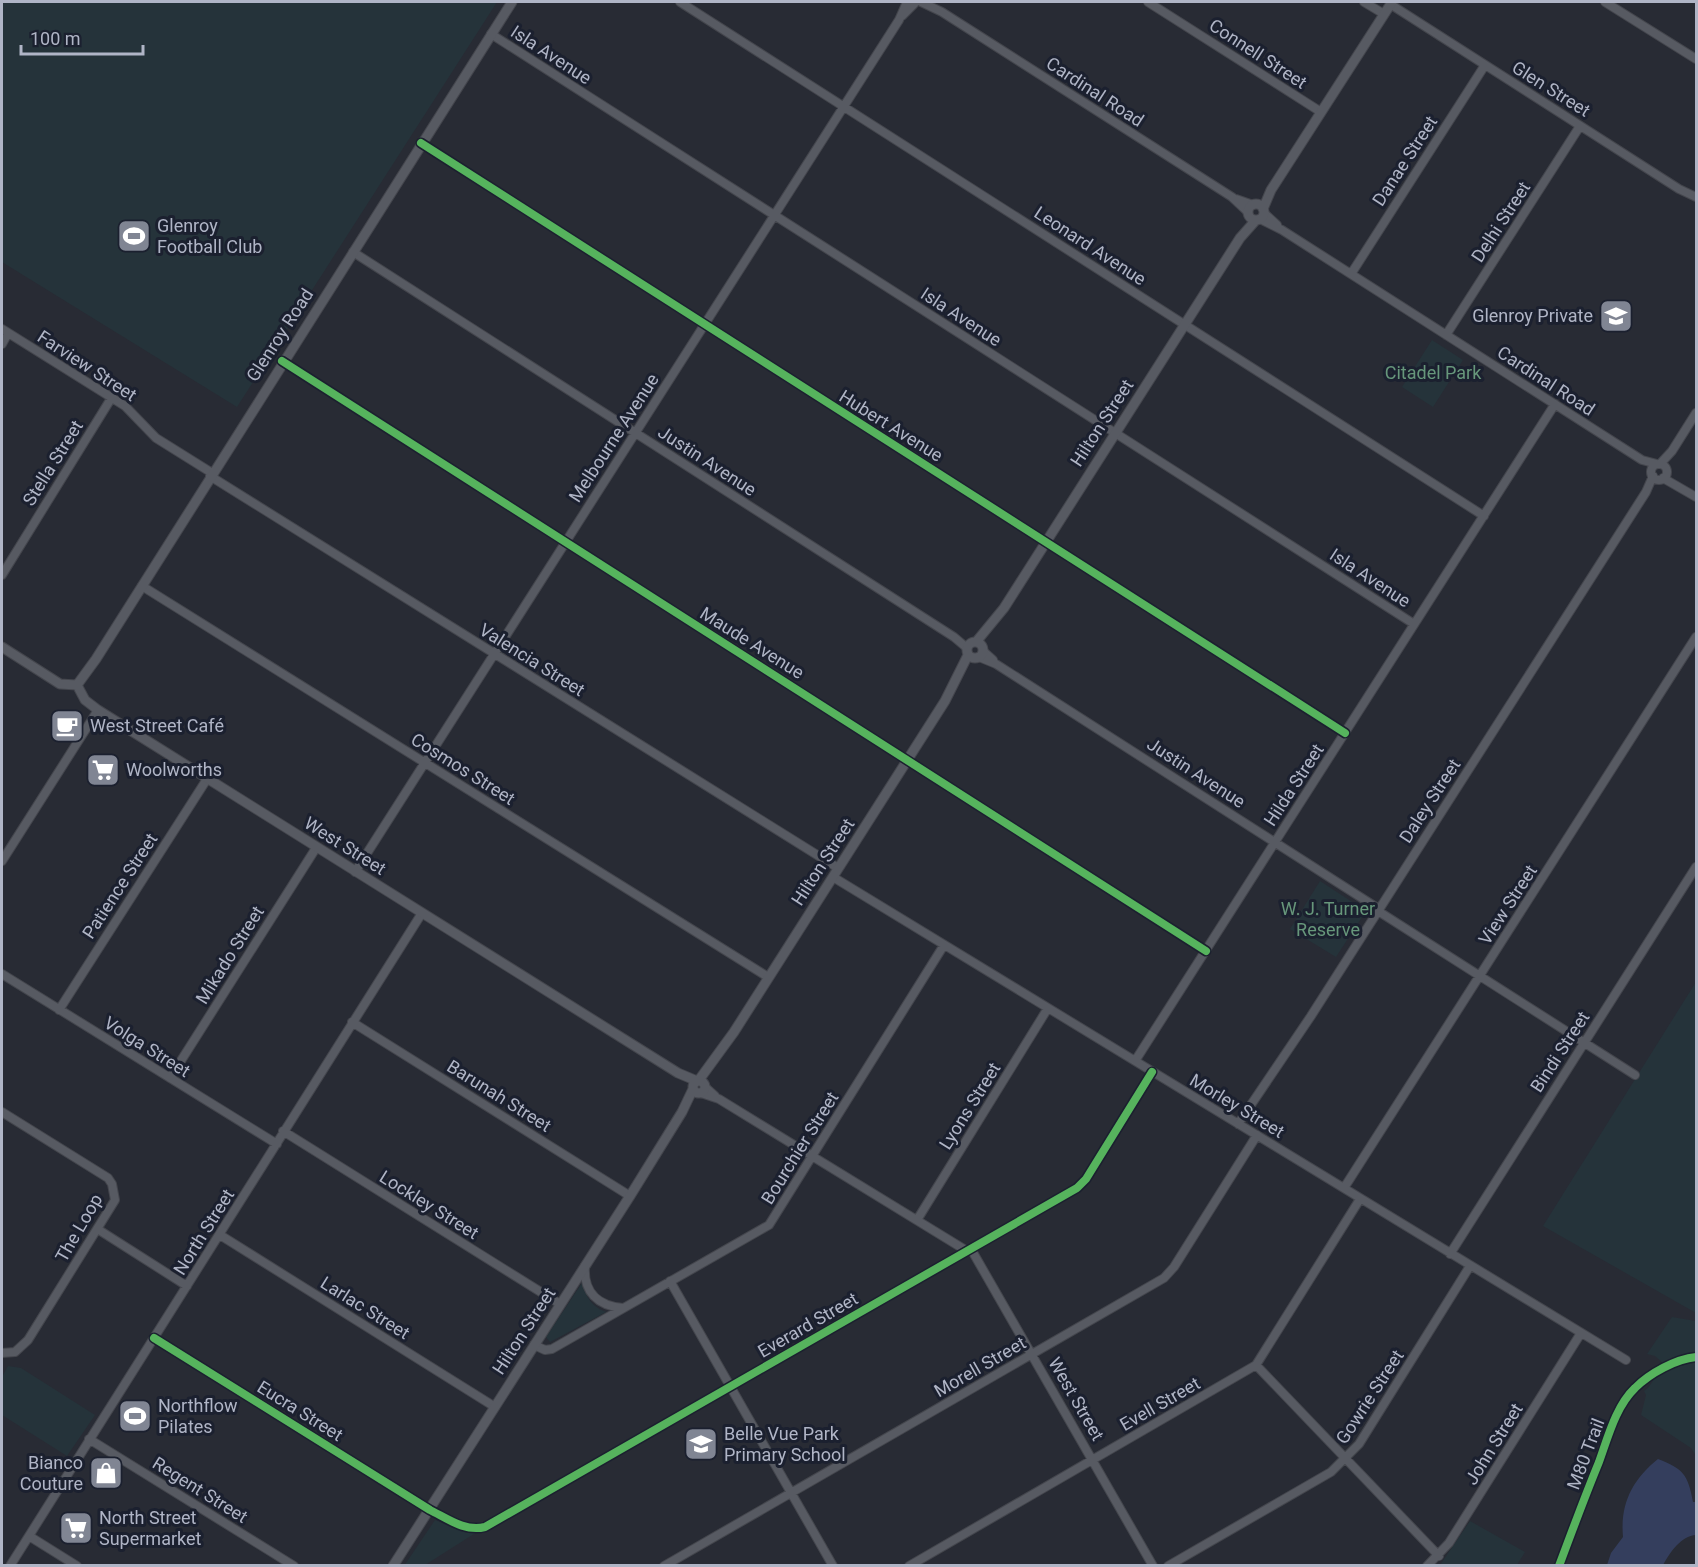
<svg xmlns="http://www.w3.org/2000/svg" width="1698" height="1567" viewBox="0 0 1698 1567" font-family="Roboto,sans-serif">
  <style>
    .green { fill: #25333a }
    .water { fill: #343e5d }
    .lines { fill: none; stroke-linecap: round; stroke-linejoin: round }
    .minor-casing { stroke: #44464d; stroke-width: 10 }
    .tertiary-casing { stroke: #44464d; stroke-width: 11 }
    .minor { stroke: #575a62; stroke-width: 8 }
    .tertiary { stroke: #575a62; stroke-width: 9 }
    .cycleway-casing { stroke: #1b202f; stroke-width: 11 }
    .cycleway { stroke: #56b35d; stroke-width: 8 }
    .labels { text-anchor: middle; stroke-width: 6; stroke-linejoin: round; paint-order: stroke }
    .street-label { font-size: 18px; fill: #b0b5c6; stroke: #1b202f }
    .poi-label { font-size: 18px; fill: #b0b5c6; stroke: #1b202f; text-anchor: start }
    .park-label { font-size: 18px; fill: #67977b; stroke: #1b202f }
  </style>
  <rect width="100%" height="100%" fill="#282b34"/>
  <!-- green -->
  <path class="green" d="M2 2H497L237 407 2 262Z
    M1432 340 1463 360 1433 407 1402 387Z
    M1320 881 1366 911 1336 957 1290 929Z
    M1696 982V1313L1543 1226Z
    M582 1283C587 1298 591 1306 606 1312L550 1342 546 1337Z
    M1672 1317 1696 1321V1456L1691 1448 1641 1415 1646 1395 1644 1391C1654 1385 1655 1371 1664 1364L1655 1356 1647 1354Z
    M8 1366 21 1368 95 1415 67 1456 2 1415V1377Z
    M435 1520 452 1527 477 1532 425 1565 404 1566Z
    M1470 1521 1525 1552 1517 1565H1440Z"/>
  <!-- water -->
  <path class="water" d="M1658 1459C1683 1469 1688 1474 1693 1502H1696V1535C1681 1536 1670 1552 1663 1565H1607L1611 1553 1623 1537C1620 1504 1632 1480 1658 1459Z"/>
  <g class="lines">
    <defs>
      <path id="minor" d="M680 2 1484 516
        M921 2 942 12 1232 197 1248 212
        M1148 2 1321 112
        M1364 2 1384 14
        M1605 2 1696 59
        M1390 4 1679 189 1696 197
        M902 16 914 4
        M491 34 1414 624
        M421 143 1345 733
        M1236 199 1253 205
        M1264 213 1277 225
        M1260 219 1282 230 1642 460 1657 464
        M353 252 954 637 967 648
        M1351 274 1485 65
        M2 329 125 406 156 438 212 473
        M1446 335 1580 126
        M2 344 8 333
        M282 361 1206 951
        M1660 464 1672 451 1696 413
        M1651 472a8 8 0 1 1 16 0a8 8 0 1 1-16 0Z
        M210 476 838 868
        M1663 478 1696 497
        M2 575 112 397
        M142 586 768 977
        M983 651 993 660
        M979 657 996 664 1379 909
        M2 861 98 710
        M355 872 899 20 907 2
        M833 877 1626 1360
        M1378 911 1635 1075
        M2 974 277 1144
        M59 1010 207 779
        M352 1022 630 1196
        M1135 1061 1555 404
        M170 1078 316 848
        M705 1087 715 1096
        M701 1093 719 1099 967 1251
        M2 1112 108 1178 112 1184 115 1200 28 1340 15 1352 2 1353
        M1238 1124 1311 1016 1646 492 1653 476
        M283 1131 560 1304
        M1344 1188 1696 637
        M917 1220 1048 1008
        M99 1230 187 1286
        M220 1235 495 1407
        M971 1249 1153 1566
        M1450 1254 1696 867
        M585 1266C583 1292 598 1306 623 1308
        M670 1281 833 1566
        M154 1338 430 1510C448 1519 465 1532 485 1527L1077 1188 1086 1179 1152 1072
        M534 1345 545 1350 552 1349 769 1225 944 945
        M1256 1365 1439 1556
        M89 1439 294 1566
        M29 1536 77 1566
        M10 1566 422 913
        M664 1566 1164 1278 1174 1267 1257 1135
        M909 1566 1256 1365 1360 1199
        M1168 1566 1331 1472 1359 1444 1470 1266
        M1427 1566 1449 1543 1581 1333"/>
      <path id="tertiary" d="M1248 212a8 8 0 1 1 16 0a8 8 0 1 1-16 0Z
        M1263 209 1271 190 1392 2
        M967 650a8 8 0 1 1 16 0a8 8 0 1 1-16 0Z
        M976 642 1004 608 1240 238 1256 220
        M2 647 60 684 77 685
        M77 685 96 659 512 2
        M77 685 85 700 98 710 678 1073 697 1081
        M699 1080 734 1032 945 701 968 655
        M693 1087a6 6 0 1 1 12 0a6 6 0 1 1-12 0Z
        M393 1566 630 1196 682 1112 693 1089"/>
    </defs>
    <!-- minor casing -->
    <use href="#minor" class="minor-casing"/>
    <!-- tertiary casing -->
    <use href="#tertiary" class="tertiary-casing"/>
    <!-- minor -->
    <use href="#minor" class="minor"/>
    <!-- tertiary -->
    <use href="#tertiary" class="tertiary"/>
    <defs>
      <path id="cycleway" d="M421 143 1345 733
        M282 361 1206 951
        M154 1338 430 1510C448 1519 465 1532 485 1527L1077 1188 1086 1179 1152 1072
        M1559 1566C1572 1531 1585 1496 1599 1462 1608 1437 1616 1406 1635 1388 1650 1373 1676 1359 1696 1357"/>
    </defs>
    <!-- cycleway casing -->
    <use href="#cycleway" class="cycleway-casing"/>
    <!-- cycleway -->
    <use href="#cycleway" class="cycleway"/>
  </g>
  <!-- icons -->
  <defs>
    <symbol id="stadium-square" viewBox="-11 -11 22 22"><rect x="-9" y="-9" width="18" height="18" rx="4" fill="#808593" stroke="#1b202f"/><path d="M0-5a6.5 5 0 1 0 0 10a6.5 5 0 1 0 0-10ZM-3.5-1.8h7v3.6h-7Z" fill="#fff"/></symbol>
    <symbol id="school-square" viewBox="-11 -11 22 22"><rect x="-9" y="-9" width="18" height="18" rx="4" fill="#808593" stroke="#1b202f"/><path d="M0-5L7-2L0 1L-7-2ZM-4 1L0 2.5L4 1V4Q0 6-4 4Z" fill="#fff"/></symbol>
    <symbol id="cafe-square" viewBox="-11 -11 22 22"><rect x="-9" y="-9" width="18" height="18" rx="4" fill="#808593" stroke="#1b202f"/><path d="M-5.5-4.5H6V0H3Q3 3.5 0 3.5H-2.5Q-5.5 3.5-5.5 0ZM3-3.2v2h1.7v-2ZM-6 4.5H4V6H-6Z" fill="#fff"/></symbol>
    <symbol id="supermarket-square" viewBox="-11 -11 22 22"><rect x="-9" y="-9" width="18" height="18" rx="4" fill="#808593" stroke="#1b202f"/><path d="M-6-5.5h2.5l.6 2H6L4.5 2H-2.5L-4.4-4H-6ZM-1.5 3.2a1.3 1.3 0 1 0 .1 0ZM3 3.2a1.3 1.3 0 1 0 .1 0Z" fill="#fff"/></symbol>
    <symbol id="shop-square" viewBox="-11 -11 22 22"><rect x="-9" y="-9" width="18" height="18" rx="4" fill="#808593" stroke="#1b202f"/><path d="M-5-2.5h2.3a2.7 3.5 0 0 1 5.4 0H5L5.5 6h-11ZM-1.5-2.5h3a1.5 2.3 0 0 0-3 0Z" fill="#fff"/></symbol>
  </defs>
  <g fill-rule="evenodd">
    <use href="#stadium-square" x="115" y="217" width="38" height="38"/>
    <use href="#school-square" x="1597" y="297" width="38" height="38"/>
    <use href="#cafe-square" x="48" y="707" width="38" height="38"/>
    <use href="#supermarket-square" x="84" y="751" width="38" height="38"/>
    <use href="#stadium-square" x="116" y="1397" width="38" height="38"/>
    <use href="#school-square" x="682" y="1425" width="38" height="38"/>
    <use href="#shop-square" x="87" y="1454" width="38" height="38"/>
    <use href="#supermarket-square" x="57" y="1509" width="38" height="38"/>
  </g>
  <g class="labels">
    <!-- street labels -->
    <g class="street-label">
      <text transform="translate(1258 54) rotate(33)" y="6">Connell Street</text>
      <text transform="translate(551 55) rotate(33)" y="6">Isla Avenue</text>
      <text transform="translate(1551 89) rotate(32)" y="6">Glen Street</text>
      <text transform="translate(1095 92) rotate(33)" y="6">Cardinal Road</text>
      <text transform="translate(1405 161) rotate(-57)" y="6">Danae Street</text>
      <text transform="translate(1501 222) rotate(-57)" y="6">Delhi Street</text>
      <text transform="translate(1090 246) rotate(33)" y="6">Leonard Avenue</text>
      <text transform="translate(961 317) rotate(33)" y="6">Isla Avenue</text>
      <text transform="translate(280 335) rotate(-57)" y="6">Glenroy Road</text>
      <text transform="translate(87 366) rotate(33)" y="6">Farview Street</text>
      <text transform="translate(1546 381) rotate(33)" y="6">Cardinal Road</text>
      <text transform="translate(1102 423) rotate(-57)" y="6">Hilton Street</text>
      <text transform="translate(891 426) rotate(32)" y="6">Hubert Avenue</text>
      <text transform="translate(614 438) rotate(-57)" y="6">Melbourne Avenue</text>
      <text transform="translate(707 461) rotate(33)" y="6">Justin Avenue</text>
      <text transform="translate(53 463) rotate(-58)" y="6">Stella Street</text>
      <text transform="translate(1370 578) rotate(33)" y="6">Isla Avenue</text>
      <text transform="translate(752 643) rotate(32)" y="6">Maude Avenue</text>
      <text transform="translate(532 660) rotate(32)" y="6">Valencia Street</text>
      <text transform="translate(463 769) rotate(32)" y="6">Cosmos Street</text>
      <text transform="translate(1196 773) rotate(33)" y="6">Justin Avenue</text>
      <text transform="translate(1294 785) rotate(-57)" y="6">Hilda Street</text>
      <text transform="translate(1430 801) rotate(-57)" y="6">Daley Street</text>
      <text transform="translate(345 846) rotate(32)" y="6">West Street</text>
      <text transform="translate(823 862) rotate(-57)" y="6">Hilton Street</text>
      <text transform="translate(120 886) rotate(-57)" y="6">Patience Street</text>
      <text transform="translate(1508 905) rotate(-57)" y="6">View Street</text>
      <text transform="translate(230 955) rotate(-58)" y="6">Mikado Street</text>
      <text transform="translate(147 1047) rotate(32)" y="6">Volga Street</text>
      <text transform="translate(1560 1052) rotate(-57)" y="6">Bindi Street</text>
      <text transform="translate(499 1096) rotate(32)" y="6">Barunah Street</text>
      <text transform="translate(970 1106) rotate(-58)" y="6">Lyons Street</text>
      <text transform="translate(1237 1106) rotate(31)" y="6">Morley Street</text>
      <text transform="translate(800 1148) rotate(-58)" y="6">Bourchier Street</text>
      <text transform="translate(429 1205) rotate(32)" y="6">Lockley Street</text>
      <text transform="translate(79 1228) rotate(-60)" y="6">The Loop</text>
      <text transform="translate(204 1232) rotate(-58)" y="6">North Street</text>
      <text transform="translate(365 1308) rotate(32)" y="6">Larlac Street</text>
      <text transform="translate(808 1325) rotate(-30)" y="6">Everard Street</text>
      <text transform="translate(524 1331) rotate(-57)" y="6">Hilton Street</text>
      <text transform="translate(980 1367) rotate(-30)" y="6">Morell Street</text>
      <text transform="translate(1370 1397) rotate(-57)" y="6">Gowrie Street</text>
      <text transform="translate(1076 1399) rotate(60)" y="6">West Street</text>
      <text transform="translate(1160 1404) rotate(-30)" y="6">Evell Street</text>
      <text transform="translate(300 1411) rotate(32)" y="6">Eucra Street</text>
      <text transform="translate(1494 1444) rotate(-58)" y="6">John Street</text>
      <text transform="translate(1586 1454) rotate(-69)" y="6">M80 Trail</text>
      <text transform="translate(200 1490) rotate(32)" y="6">Regent Street</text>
    </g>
    <!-- poi labels -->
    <g class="poi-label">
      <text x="157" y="232">Glenroy<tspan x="157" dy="21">Football Club</tspan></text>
      <text x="1593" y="322" text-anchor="end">Glenroy Private</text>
      <text x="90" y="732">West Street Café</text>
      <text x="126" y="776">Woolworths</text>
      <text x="158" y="1412">Northflow<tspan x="158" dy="21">Pilates</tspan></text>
      <text x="724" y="1440">Belle Vue Park<tspan x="724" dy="21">Primary School</tspan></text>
      <text x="83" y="1469" text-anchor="end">Bianco<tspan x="83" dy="21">Couture</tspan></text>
      <text x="99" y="1524">North Street<tspan x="99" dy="21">Supermarket</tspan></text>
    </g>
    <!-- park labels -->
    <g class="park-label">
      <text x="1433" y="379">Citadel Park</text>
      <text x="1328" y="915">W. J. Turner<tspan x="1328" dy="21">Reserve</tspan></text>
    </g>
  </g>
  <!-- border -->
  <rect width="1698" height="1567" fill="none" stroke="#b0b5c6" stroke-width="6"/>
  <!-- scale -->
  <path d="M21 45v9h122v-9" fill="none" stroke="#b0b5c6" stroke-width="3"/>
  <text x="30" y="45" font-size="18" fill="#b0b5c6" stroke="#1b202f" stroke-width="4.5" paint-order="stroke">100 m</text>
</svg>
